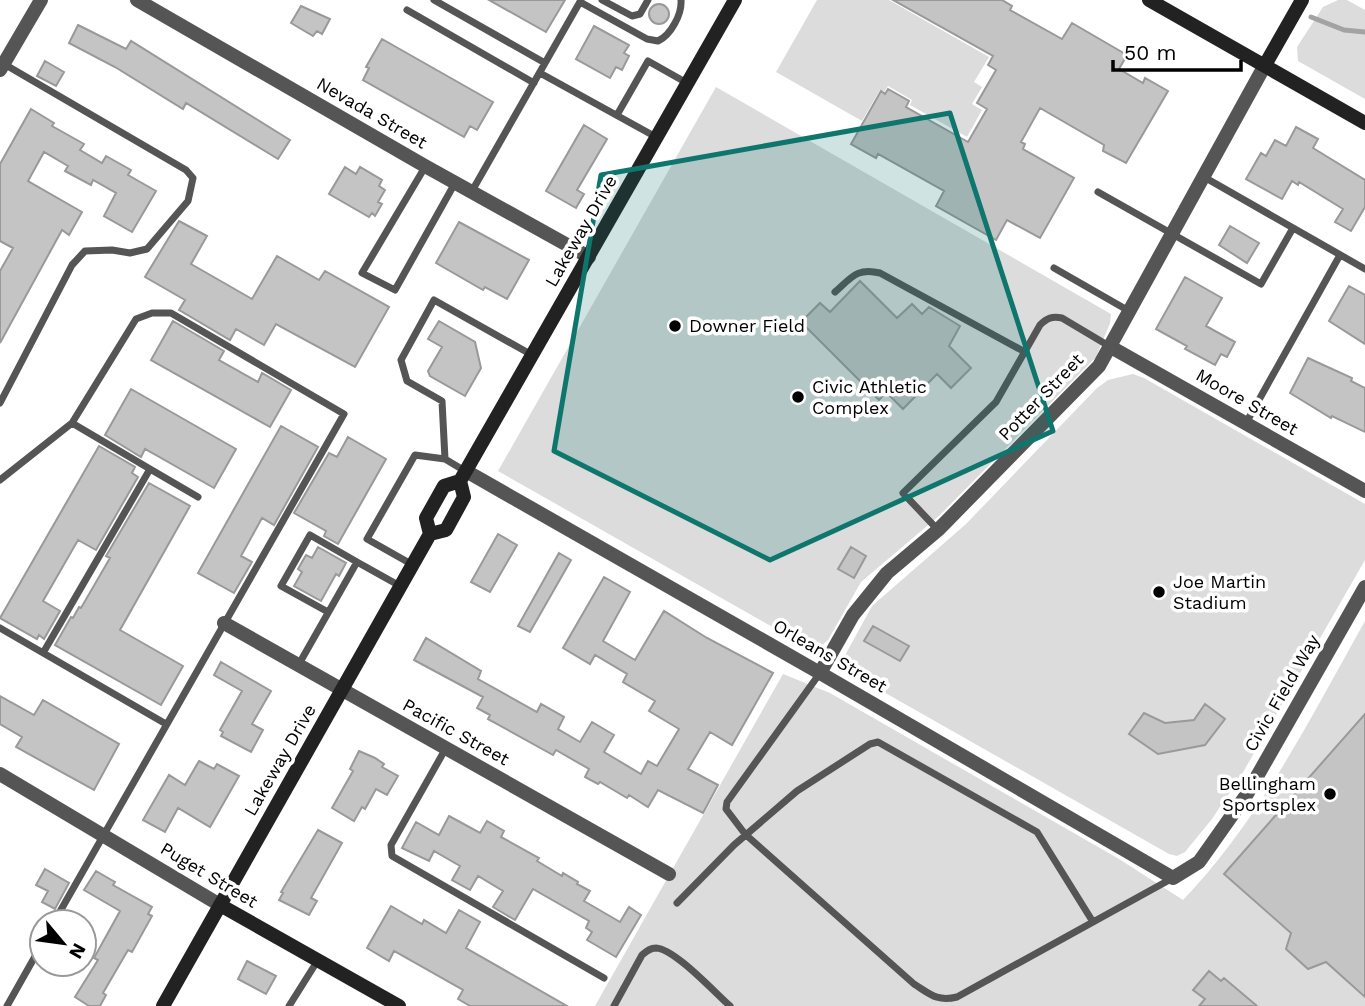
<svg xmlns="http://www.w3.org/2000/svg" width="1365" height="1006" viewBox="0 0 1365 1006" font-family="'Work Sans',sans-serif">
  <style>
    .green { fill: #dcdcdc }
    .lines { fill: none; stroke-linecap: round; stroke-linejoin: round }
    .stream { stroke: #a3a3a3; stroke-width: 5 }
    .building { fill: #c4c4c4; stroke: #999; stroke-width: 2 }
    .lane { stroke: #555; stroke-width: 7 }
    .street { stroke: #555; stroke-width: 14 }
    .secondary { stroke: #222; stroke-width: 14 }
    .marked { fill: #0f766e; fill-opacity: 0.2; stroke: #0f766e; stroke-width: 5; stroke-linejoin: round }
    .poi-dot { fill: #000; stroke: #fff; stroke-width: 2.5 }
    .labels { text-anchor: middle; stroke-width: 7; stroke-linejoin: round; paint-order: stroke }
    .street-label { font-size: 18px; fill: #000; stroke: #fff }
    .poi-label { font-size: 18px; fill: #000; stroke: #fff; text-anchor: start }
  </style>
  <rect width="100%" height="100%" fill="#fff"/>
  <!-- green -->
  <path class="green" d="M817 0H889L989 57 974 82 982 87 972 104 982 110 967 137 910 105 912 100 888 86 884 92 880 90 862 121 776 72Z
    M1338 0H1347L1365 10V99L1298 61 1297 47 1323 7Z
    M716 87 1111 314 1110 323 1096 357 940 515 861 582 828 640 818 649 806 646 498 471Z
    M1133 374 1144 378 1365 504V560L1242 774 1212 819 1185 852 1177 856 1169 854 852 674 845 668 843 659 872 606 966 524 1097 388 1108 380Z
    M1365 621V1006H595L783 674 830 693 1119 859 1183 900C1260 820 1311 717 1365 621Z"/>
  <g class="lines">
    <!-- stream -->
    <path class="stream" d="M1311 17 1344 30 1365 32"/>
  </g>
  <!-- building -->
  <path class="building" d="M489 0H565L546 32Z
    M893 0H1002L1012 6 1010 10 1062 39 1072 23 1127 55 1119 69 1143 83 1145 78 1168 91 1126 163 1103 151 1104 145 1040 108 1021 142 1025 144 1023 149 1074 178 1040 238 1007 220 996 240 936 206 944 191 878 154 876 158 851 144 881 91 885 94 888 89 909 101 906 107 968 142 987 109 977 103 996 70 988 65 993 56Z
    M649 14a10 10 0 1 1 20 0a10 10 0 1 1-20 0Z
    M301 6 330 19 322 34 317 31 313 36 291 23Z
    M78 25 126 49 131 41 290 140 278 159 186 103 183 109 115 67 69 43Z
    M594 26 629 45 624 53 629 56 622 70 616 67 610 78 576 59Z
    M382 39 493 102 477 130 470 126 464 137 363 80 369 68 366 67Z
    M45 61 64 72 56 86 37 76Z
    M31 109 54 123 52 126 84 144 80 150 102 163 106 156 131 170 128 175 156 191 132 232 104 216 116 193 93 180 91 185 65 171 68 166 44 152 28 181 82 212 69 235 62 230 0 343V271L13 248 0 241V164Z
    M584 125 607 139 577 190 584 194 576 208 546 191Z
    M1296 127 1318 139 1313 148 1365 180V207L1351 231 1335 222 1343 209 1299 182 1298 185 1292 181 1282 199 1246 179 1261 153 1266 156 1275 140 1286 146Z
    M345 167 356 174 360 167 382 180 379 186 385 190 378 202 382 204 375 216 372 213 369 217 329 194Z
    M179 221 207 236 191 264 252 299 277 256 319 280 325 271 389 307 355 367 276 324 264 345 236 329 230 340 179 310 185 300 145 277Z
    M459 222 529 260 507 299 485 287 483 290 436 263Z
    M1230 226 1259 243 1247 263 1219 245Z
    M1185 277 1222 298 1206 326 1235 342 1227 357 1221 354 1215 365 1185 349 1187 346 1156 329Z
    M860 281 897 318 912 304 922 314 929 307 960 326 949 346 971 368 951 388 937 374 903 409 886 392 879 400 801 322 820 303 830 312Z
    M1349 286 1365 295V344L1329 321Z
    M173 321 224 351 219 360 258 382 262 373 291 390 270 427 151 360Z
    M439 321 475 342 481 368 465 396 430 376 428 371 442 347 428 339Z
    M1308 358 1352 378 1351 381 1365 388V432L1332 416 1331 418 1290 393Z
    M131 389 236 449 214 488 145 449 141 457 105 435Z
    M281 426 318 447 274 525 262 518 241 556 252 562 234 593 198 573Z
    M348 437 386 459 338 544 324 536 326 531 294 513 329 453 337 457Z
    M99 446 135 467 132 473 138 477 96 550 78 540 43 601 60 611 44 639 39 635 37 639 0 618Z
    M149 483 190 506 120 630 183 666 161 705 55 645 71 617 73 618 79 607 81 608 110 558 106 556Z
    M498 534 517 545 490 592 471 582Z
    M318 547 346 563 339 576 336 574 321 601 294 586 302 572 298 569 306 555 312 558Z
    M851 547 866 556 854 578 838 569Z
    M559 553 571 560 530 632 518 626Z
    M604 577 630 592 603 641 635 660 664 611 707 638 773 673 732 745 710 732 688 769 718 785 703 813 658 790 648 807 629 795 627 798 600 782 598 784 585 777 589 769 556 750 553 755 488 719 490 715 477 708 483 697 414 660 426 638 481 671 478 679 537 712 541 704 564 717 558 729 580 742 592 722 614 735 604 752 641 774 648 761 657 766 679 729 649 711 655 701 623 682 627 674 595 655 590 664 563 648Z
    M873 626 909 646 900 661 864 641Z
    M221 662 271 691 252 724 263 730 251 752 221 736 223 732 220 730 242 691 214 675Z
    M0 696 34 715 43 700 119 744 94 790 16 747 22 737 0 724Z
    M1205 704 1225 719 1205 745 1158 754 1129 734 1144 713 1165 723 1194 720Z
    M1365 714V997L1326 962 1308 969 1286 949 1291 933 1224 874Z
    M359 751 375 758 384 764 382 767 398 776 387 795 376 789 365 809 362 807 354 821 332 808 353 771 350 769Z
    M199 761 214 769 217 764 239 776 210 827 178 808 165 832 143 820 169 775 185 785Z
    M449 816 480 833 487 821 504 831 501 837 539 858 537 861 562 876 563 873 578 882 577 884 590 891 584 901 620 922 629 907 641 915 616 957 587 940 592 932 586 928 589 921 533 889 515 920 493 907 503 891 478 876 470 890 452 880 460 866 434 851 429 861 402 848 416 822 439 835Z
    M318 830 342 843 311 898 317 901 309 915 279 900 283 893 281 892Z
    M45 869 69 883 55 909 42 902 48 891 36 885Z
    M96 871 115 882 113 885 152 907 148 914 152 916 132 952 128 950 103 993 106 995 100 1006H89L75 997 98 960 94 958 120 911 84 890Z
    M391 906 422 924 424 920 446 933 459 910 480 922 466 948 567 1006H470L458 999 463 990 394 951 389 961 367 948Z
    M247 961 276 976 266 994 238 979Z
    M1209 971 1221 981 1224 978 1257 1006H1199L1205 999 1193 990Z"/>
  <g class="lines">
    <!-- lane -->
    <path class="lane" d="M434 0 545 63
      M602 0 632 16 640 14 648 0
      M580 2 647 39 658 41C671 35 682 14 681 0
      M407 10 534 83
      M540 73 656 137
      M617 115 648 61 687 83
      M425 167 362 273 395 290 455 183
      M1204 177 1365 269
      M472 191 581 0
      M1098 192 1261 284 1293 228
      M1054 268 1129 311
      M835 292C851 278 857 267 880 273L1025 352
      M0 403 72 265 85 251 112 250 130 253 147 249 188 201 193 178 186 170 4 64
      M1246 423 1340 255
      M445 459 442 401 407 381 401 360 434 300 532 355
      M150 469 198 497
      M0 480 72 423 136 319 152 313H171L344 414 54 922
      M938 530 903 493 996 402 1040 325C1047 318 1052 316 1062 318L1109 346
      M413 565 367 539 415 455 445 459 465 471
      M328 612 281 586 310 535 357 562
      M0 628 166 724
      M43 653 150 469 72 423
      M299 664 357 562 400 586
      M820 673 727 802 726 809 745 834 914 984C930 994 937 1002 957 997L1171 879
      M446 748 391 845 392 856 604 978
      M677 903 734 845 797 791 870 744 878 742 1037 832 1093 922
      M7 1006 42 944
      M289 1006 318 960
      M614 1006 642 955C647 951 650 948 656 948 675 949 715 993 730 1006"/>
    <!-- street -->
    <path class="street" d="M137 0 425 166 589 257
      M0 70 41 0
      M1109 346 1365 491
      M466 471 820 673 1173 878 1199 862 1247 794 1365 587
      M224 623 669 874
      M820 673 853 615 887 573 938 530 1099 366 1265 65
      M0 774 220 905"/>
    <!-- secondary -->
    <path class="secondary" d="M1149 0 1365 123
      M1265 65 1302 0
      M430 534 446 530 464 497 460 481 735 0
      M220 905 399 1006
      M163 1006 430 534 426 518 444 486 460 481"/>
  </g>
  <!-- marked area -->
  <path class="marked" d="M950 113 1053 431 770 560 554 451 601 175Z"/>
  <!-- markers -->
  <g class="poi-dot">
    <circle cx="675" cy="326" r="7"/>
    <circle cx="798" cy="397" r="7"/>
    <circle cx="1159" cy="592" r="7"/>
    <circle cx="1330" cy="794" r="7"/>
  </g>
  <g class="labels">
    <!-- street labels -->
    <g class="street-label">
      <text transform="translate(372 113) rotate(30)" y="6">Nevada Street</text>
      <text transform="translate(581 231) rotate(-60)" y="6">Lakeway Drive</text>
      <text transform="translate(1041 397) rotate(-46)" y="6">Potter Street</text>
      <text transform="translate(1247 402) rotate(30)" y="6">Moore Street</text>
      <text transform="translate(830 656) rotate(30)" y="6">Orleans Street</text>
      <text transform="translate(1282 693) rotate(-60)" y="6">Civic Field Way</text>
      <text transform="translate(456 732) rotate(29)" y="6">Pacific Street</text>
      <text transform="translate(280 760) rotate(-60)" y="6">Lakeway Drive</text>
      <text transform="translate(209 875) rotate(31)" y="6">Puget Street</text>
    </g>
    <!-- poi labels -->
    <g class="poi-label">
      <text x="689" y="332">Downer Field</text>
      <text x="812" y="393">Civic Athletic<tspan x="812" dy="21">Complex</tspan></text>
      <text x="1173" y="588">Joe Martin<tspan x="1173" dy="21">Stadium</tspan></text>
      <text x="1316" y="790" text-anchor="end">Bellingham<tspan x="1316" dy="21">Sportsplex</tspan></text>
    </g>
  </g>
  <!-- north arrow -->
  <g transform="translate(63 943) rotate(119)"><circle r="33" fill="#ffffff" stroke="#999999" stroke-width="2"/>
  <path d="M0-5L12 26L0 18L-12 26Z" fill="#000000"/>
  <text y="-10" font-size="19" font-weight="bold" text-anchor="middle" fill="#000000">N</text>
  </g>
  <!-- scale -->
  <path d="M1113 60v10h128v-10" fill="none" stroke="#000000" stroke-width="3.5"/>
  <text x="1124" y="60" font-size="21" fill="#000000" stroke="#ffffff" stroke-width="5" paint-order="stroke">50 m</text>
</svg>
